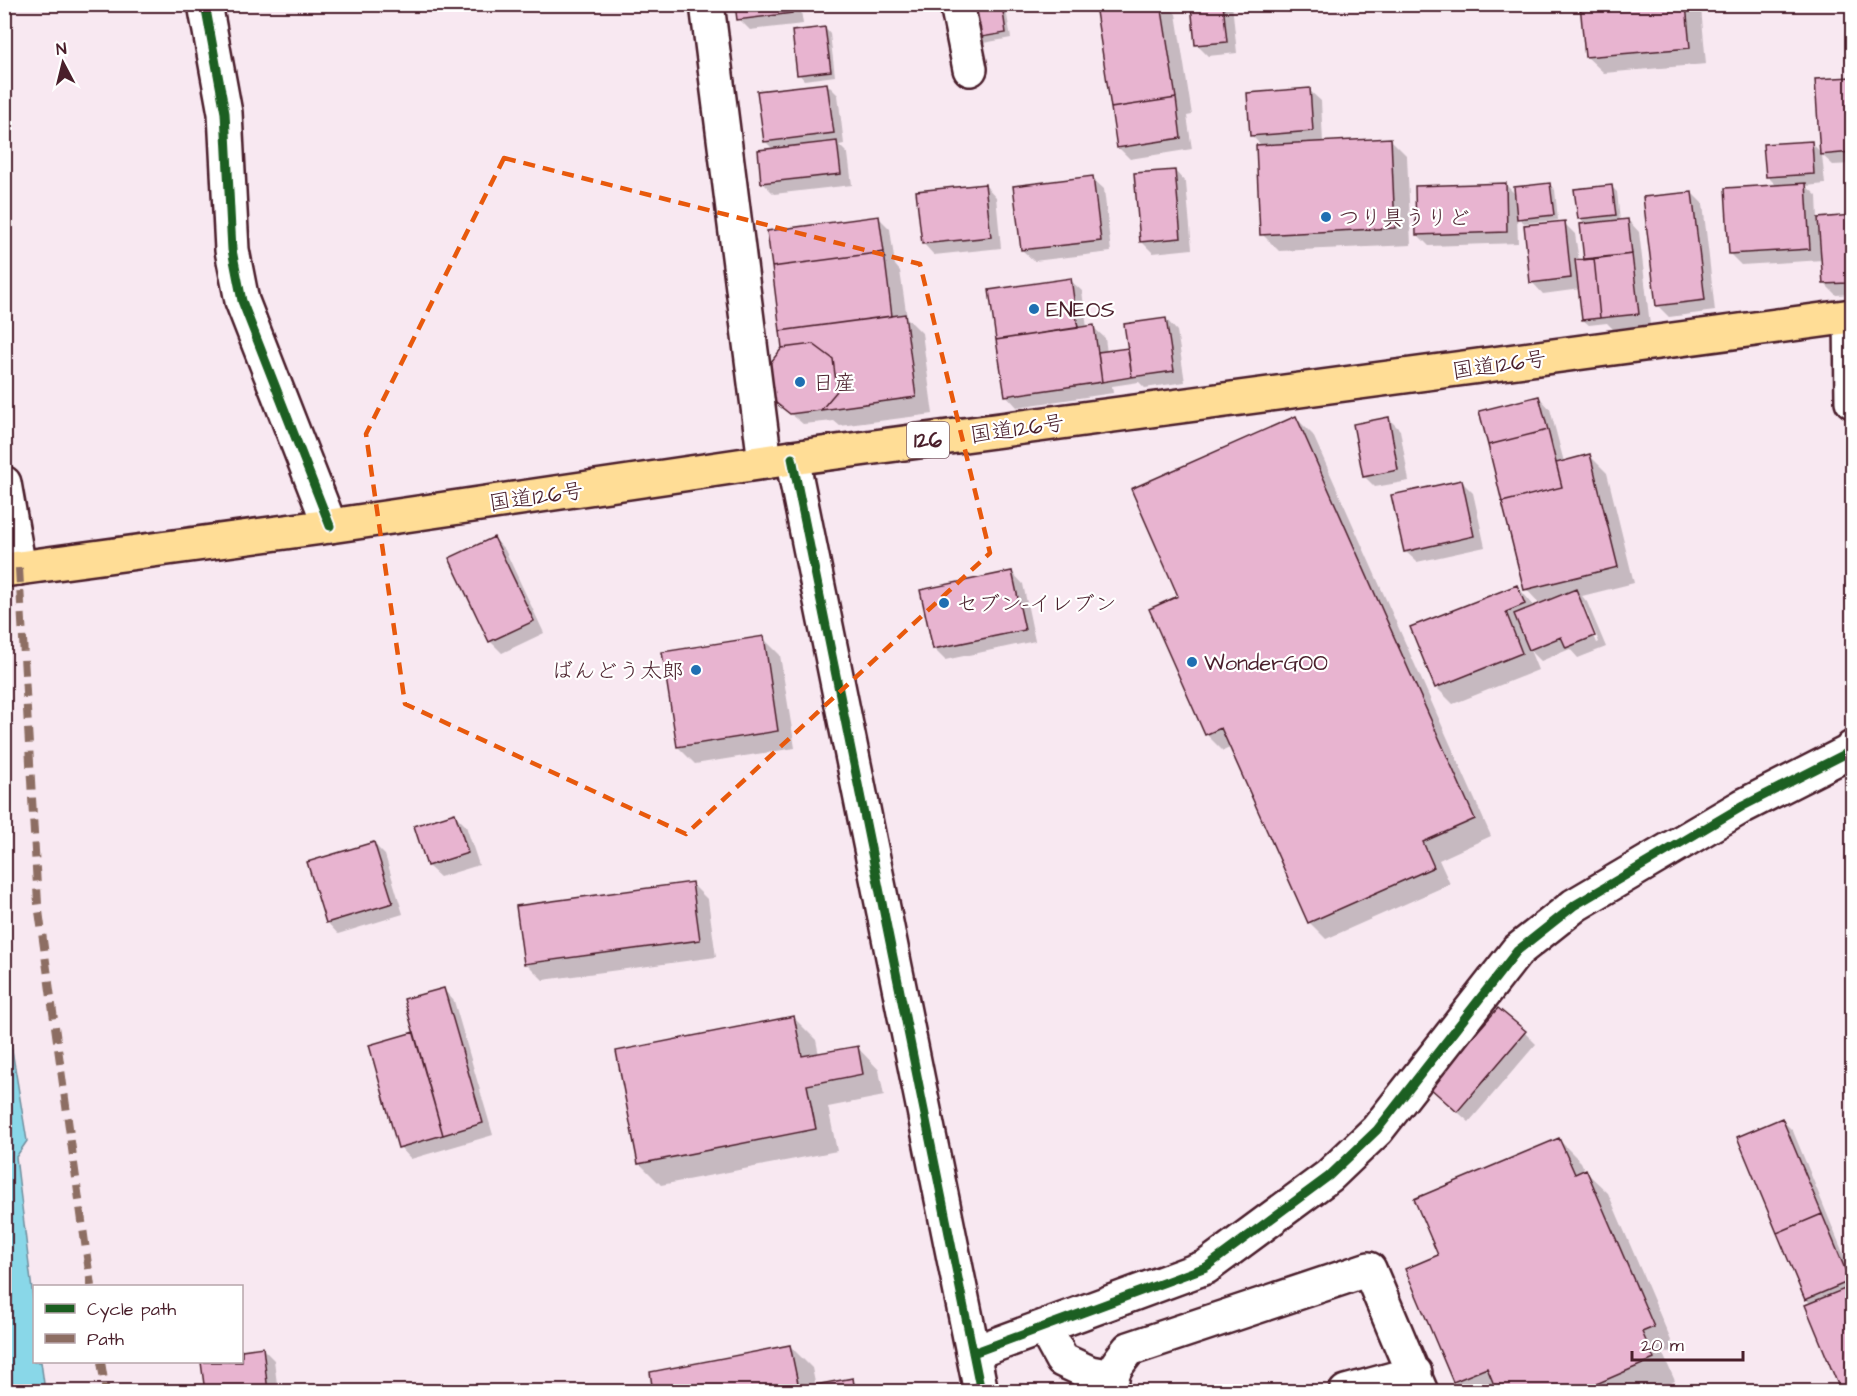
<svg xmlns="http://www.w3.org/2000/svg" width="1857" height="1396" viewBox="0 0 1857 1396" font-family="'Architects Daughter','Klee One',sans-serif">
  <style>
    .water { fill: #89d7e8; stroke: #708d9c; stroke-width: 1.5 }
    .shadow { fill: #0003; fill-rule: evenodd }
    .building { fill: #e8b4d0; stroke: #4a1f2b; stroke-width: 1.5 }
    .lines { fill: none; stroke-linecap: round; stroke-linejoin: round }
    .minor-casing { stroke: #4a1f2b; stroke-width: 38 }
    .highway-casing { stroke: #4a1f2b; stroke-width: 38 }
    .minor { stroke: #fff; stroke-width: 33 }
    .highway { stroke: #ffdd96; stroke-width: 33 }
    .quiet { stroke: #8d6e63; stroke-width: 8; stroke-dasharray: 15 8; stroke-linecap: butt }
    .cycleway-casing { stroke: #fff; stroke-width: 13 }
    .cycleway { stroke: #1b5e20; stroke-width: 9 }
    .marked { fill: none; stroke: #e8590c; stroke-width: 4.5; stroke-dasharray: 12 8; stroke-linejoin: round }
    .poi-dot { fill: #1f6fb2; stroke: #fff; stroke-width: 2 }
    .labels { text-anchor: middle; stroke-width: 4.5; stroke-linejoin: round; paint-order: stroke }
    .shield { fill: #fff; stroke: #80626b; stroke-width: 1.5 }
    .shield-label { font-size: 21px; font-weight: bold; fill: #4a1f2b }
    .poi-label { font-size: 22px; fill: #4a1f2b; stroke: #fff; text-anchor: start }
    .street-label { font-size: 22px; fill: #4a1f2b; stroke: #fff }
  </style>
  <rect width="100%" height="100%" fill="#f8e8f1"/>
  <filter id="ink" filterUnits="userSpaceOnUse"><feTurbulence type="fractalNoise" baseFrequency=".0167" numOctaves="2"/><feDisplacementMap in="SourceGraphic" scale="12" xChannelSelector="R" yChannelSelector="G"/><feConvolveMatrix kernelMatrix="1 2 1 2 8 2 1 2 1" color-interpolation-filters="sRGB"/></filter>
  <g filter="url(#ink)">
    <!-- water -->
    <path class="water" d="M4 1001 27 1141 16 1157 34 1307V1362H41L45 1391H5Z"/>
    <!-- shadow -->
    <path class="shadow" d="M737 4H800L803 24 750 30 739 19Z
      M972 4H1005L1011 38 983 43 978 37Z
      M1111 4H1166L1176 14 1192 115 1187 116 1192 149 1130 159 1119 148Z
      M1192 4H1232L1237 53 1208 56 1197 45Z
      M1582 4H1698L1701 8 1706 64 1604 73 1586 56Z
      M825 28 830 34 835 76 804 80 799 74Z
      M1852 78V164L1833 165 1822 155 1825 184 1806 186 1817 196 1818 219 1852 217V294L1836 295 1825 284 1823 260 1741 265 1730 254 1777 186 1767 176 1811 142 1821 153 1816 81Z
      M827 84 838 95 844 144 839 145 848 154 852 185 774 194 763 183 774 150 765 141Z
      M1309 90 1321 101 1323 143 1390 139 1407 156 1411 245 1279 251 1262 234V146L1252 136Z
      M1175 171 1186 183 1192 249 1153 253 1141 241Z
      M1092 178 1104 189 1111 252 1034 261 1022 250Z
      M1505 184 1516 195 1550 185 1555 190 1558 220 1524 223 1517 216 1518 243 1429 246 1418 235Z
      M985 185 996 197 1001 248 934 255 923 243Z
      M1611 186 1617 192 1620 221 1628 220 1639 232 1650 325 1613 329 1607 323 1589 325 1583 320 1580 289 1543 294 1532 282 1564 223 1575 234 1579 261H1586V225L1579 218Z
      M1692 193 1703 204 1715 311 1669 317 1657 305Z
      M879 218 890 229 895 265 900 271 907 318 922 333 933 414 840 426 834 421 803 424 772 398Z
      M1070 280 1082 291 1087 328 1093 327 1105 338 1107 353 1130 349 1166 319 1177 331 1185 382 1145 388 1139 382 1112 386 1113 393 1017 407 1006 395Z
      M1539 397 1550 409 1564 462 1590 456 1607 473 1634 583 1582 596 1587 602 1606 647 1578 658 1570 649 1541 661 1530 650 1538 670 1453 704 1436 687 1517 586 1535 607 1541 605 1526 589ZM1580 602H1583L1599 642 1597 643Z
      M1296 418 1313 435 1491 836 1439 860 1450 884 1326 939 1309 922 1232 747 1223 751 1206 734 1180 596Z
      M1389 419 1400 430 1409 481 1375 487 1364 476Z
      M1462 482 1473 493 1485 547 1417 562 1405 551Z
      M494 538 505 550 544 633 502 653 490 641 451 558Z
      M1012 572 1023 584 1035 641 945 660 934 649Z
      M763 638 780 655 795 748 695 764 678 747Z
      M455 815 466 826 479 865 440 877 428 866 416 827Z
      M374 844 385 855 403 914 338 934 327 922Z
      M691 883 708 900 716 957 543 980 526 963Z
      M443 989 454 1001 493 1135 411 1159 400 1147 415 1033Z
      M794 1018 816 1040 819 1055 857 1047 879 1070 884 1096 828 1107 837 1151 661 1185 639 1163Z
      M1525 1033 1536 1044 1469 1122 1443 1099Z
      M1782 1120 1793 1131 1852 1275V1392H1843L1811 1304 1806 1299Z
      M1559 1140 1581 1162 1585 1171 1608 1193 1675 1350 1663 1354 1675 1381 1652 1392H1465L1454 1381 1440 1256Z
      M790 1346 812 1368 816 1387 852 1380 864 1392H655Z
      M263 1349 274 1360 278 1392H206L203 1362H242V1351Z"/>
    <!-- building -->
    <path class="building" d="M735 4H791L792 13 737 20Z
      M971 4H1002L1006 33 976 38Z
      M1101 4H1161L1176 98 1111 108 1095 5Z
      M1191 4H1223L1227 42 1195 45Z
      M1580 4H1686L1690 48 1585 57Z
      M825 27 831 71 797 75 792 31Z
      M1852 77V152L1820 155 1815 79Z
      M827 83 834 133 764 142 757 91Z
      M1310 88 1313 131 1250 136 1247 93Z
      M1176 98 1181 138 1117 148 1111 108Z
      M1391 138 1395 228 1260 235 1256 145Z
      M837 141 841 174 761 183 758 150Z
      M1812 141 1814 174 1766 177 1763 144Z
      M1175 170 1181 238 1140 242 1134 173Z
      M1093 176 1101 241 1021 250 1013 186Z
      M1506 183 1507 232 1416 235 1415 186Z
      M1550 183 1554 215 1517 219 1514 187Z
      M1806 183 1810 249 1729 254 1725 188Z
      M985 184 991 237 922 244 916 191Z
      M1612 185 1616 215 1578 219 1574 189Z
      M1692 192 1705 300 1656 306 1643 197Z
      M1852 215V266H1847L1848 283 1823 284 1818 218Z
      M879 216 884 252 772 267 767 231Z
      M1628 219 1632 254 1584 260 1580 224Z
      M1565 221 1571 278 1530 283 1524 225Z
      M884 252 892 316 780 331 772 267Z
      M1632 254 1639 314 1600 318 1594 258Z
      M1594 258 1600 318 1582 320 1575 260Z
      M1071 278 1078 328 996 340 989 290Z
      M905 314 916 397 821 410 837 391 833 359 813 344 782 348 780 331Z
      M1166 318 1174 371 1132 377 1124 324Z
      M1094 325 1102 382 1005 396 996 340Z
      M813 344 833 359 837 391 821 410 790 414 771 399 767 367 782 348Z
      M1128 348 1132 377 1102 382 1098 352Z
      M1539 396 1548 430 1488 445 1479 411Z
      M1296 416 1475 819 1423 842 1434 867 1308 923 1221 728 1205 735 1149 609 1178 596 1131 489Z
      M1389 417 1398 470 1363 477 1353 424Z
      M1548 430 1562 487 1502 502 1488 445Z
      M1590 454 1618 567 1524 590 1502 502 1562 487 1556 463Z
      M1462 480 1474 536 1404 552 1391 495Z
      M494 537 534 621 489 642 449 558Z
      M1012 571 1025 630 933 649 920 590Z
      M1517 585 1525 604 1506 612 1522 653 1435 688 1410 627Z
      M1576 589 1595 636 1566 648 1561 637 1529 650 1514 614Z
      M764 636 778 731 677 747 662 652Z
      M455 813 468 853 427 866 414 826Z
      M374 842 393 903 326 923 307 862Z
      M692 882 700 940 524 964 516 906Z
      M444 988 483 1123 443 1135 404 999Z
      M1498 1008 1526 1031 1457 1112 1429 1087Z
      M794 1016 802 1056 858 1046 863 1074 807 1085 816 1129 638 1164 616 1051Z
      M414 1032 443 1135 398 1148 369 1045Z
      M1782 1118 1822 1214 1777 1233 1737 1137Z
      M1559 1138 1575 1174 1586 1169 1654 1327 1642 1332 1654 1359 1578 1392H1497L1487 1368 1453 1382 1405 1269 1438 1255 1414 1199Z
      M1822 1214 1850 1281 1805 1300 1777 1233Z
      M1852 1286V1392H1841L1805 1305Z
      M790 1345 799 1388 853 1378 855 1392H653L650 1372Z
      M263 1347 268 1392H205L201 1362H242V1350Z"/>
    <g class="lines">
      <defs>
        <path id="minor" d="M205 4 225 113 232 250 242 301 330 526
          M707 4 765 462
          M957 4 970 69
          M1851 316 1852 401
          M792 458 981 1392
          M4 483 19 568
          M1044 1327 1062 1360 1090 1373 1111 1377
          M973 1353 1206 1267 1329 1176 1377 1130 1517 951 1575 905 1743 806 1851 751 1852 748
          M1112 1392C1110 1370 1116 1366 1129 1349L1369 1269 1421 1392
          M1346 1392 1415 1373"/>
        <path id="highway" d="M4 570 330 526 792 458 1852 316"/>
      </defs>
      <!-- minor casing -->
      <use href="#minor" class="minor-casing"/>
      <!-- highway casing -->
      <use href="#highway" class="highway-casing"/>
      <!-- minor -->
      <use href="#minor" class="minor"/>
      <!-- highway -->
      <use href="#highway" class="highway"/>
      <!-- quiet -->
      <path class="quiet" d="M19 568 38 904 91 1286
        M101 1362 106 1392"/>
      <defs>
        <path id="cycleway" d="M205 4 225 113 232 250 242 301 330 526
          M792 458 981 1392
          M973 1353 1206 1267 1329 1176 1377 1130 1517 951 1575 905 1743 806 1851 751 1852 748"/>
      </defs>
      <!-- cycleway casing -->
      <use href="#cycleway" class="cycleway-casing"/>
      <!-- cycleway -->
      <use href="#cycleway" class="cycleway"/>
    </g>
  </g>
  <!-- marked area -->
  <path class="marked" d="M504 158 920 264 990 553 686 834 405 704 366 434Z"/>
  <!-- markers -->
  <g class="poi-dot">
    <circle cx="1326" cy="217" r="6"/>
    <circle cx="1034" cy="309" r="6"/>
    <circle cx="800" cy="382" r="6"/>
    <circle cx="944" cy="603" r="6"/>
    <circle cx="1192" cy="662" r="6"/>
    <circle cx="696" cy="670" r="6"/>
  </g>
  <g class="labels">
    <!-- shield labels -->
    <rect class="shield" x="907" y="422" width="42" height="36" rx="4.5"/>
    <g class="shield-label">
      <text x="928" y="447">126</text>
    </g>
    <!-- poi labels -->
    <g class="poi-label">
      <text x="1338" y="225">つり具うりど</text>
      <text x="1046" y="317">ENEOS</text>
      <text x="812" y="390">日産</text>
      <text x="956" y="611">セブン-イレブン</text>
      <text x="1204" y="670">WonderGOO</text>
      <text x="684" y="678" text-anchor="end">ばんどう太郎</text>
    </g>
    <!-- street labels -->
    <g class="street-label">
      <text transform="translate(1499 364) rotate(-8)" y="8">国道126号</text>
      <text transform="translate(1017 428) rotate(-8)" y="8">国道126号</text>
      <text transform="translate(536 496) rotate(-8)" y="8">国道126号</text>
    </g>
  </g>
  <!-- margin -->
  <rect width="1857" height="1396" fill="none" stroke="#fff" stroke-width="24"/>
  <rect x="12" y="12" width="1833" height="1372" fill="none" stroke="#4a1f2b" stroke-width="2" filter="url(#ink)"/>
  <!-- legend -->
  <rect x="33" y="1285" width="210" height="78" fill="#ffffff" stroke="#b7a5aa" stroke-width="1.5"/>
  <rect x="45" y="1304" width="30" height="9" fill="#1b5e20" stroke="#b7a5aa" stroke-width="1.5"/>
  <text x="87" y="1315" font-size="18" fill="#4a1f2b">Cycle path</text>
  <rect x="45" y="1334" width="30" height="9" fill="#8d6e63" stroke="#b7a5aa" stroke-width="1.5"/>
  <text x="87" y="1345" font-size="18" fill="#4a1f2b">Path</text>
  <!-- north arrow -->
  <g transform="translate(63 63) rotate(353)" stroke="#ffffff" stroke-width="4.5" paint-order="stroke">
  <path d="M0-4.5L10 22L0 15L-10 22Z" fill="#4a1f2b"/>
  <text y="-9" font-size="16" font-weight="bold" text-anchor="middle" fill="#4a1f2b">N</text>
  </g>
  <!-- scale -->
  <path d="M1632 1351v9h111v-9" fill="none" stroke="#4a1f2b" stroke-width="3"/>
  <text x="1641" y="1351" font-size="18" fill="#4a1f2b" stroke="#ffffff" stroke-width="4.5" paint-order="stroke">20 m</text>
</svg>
